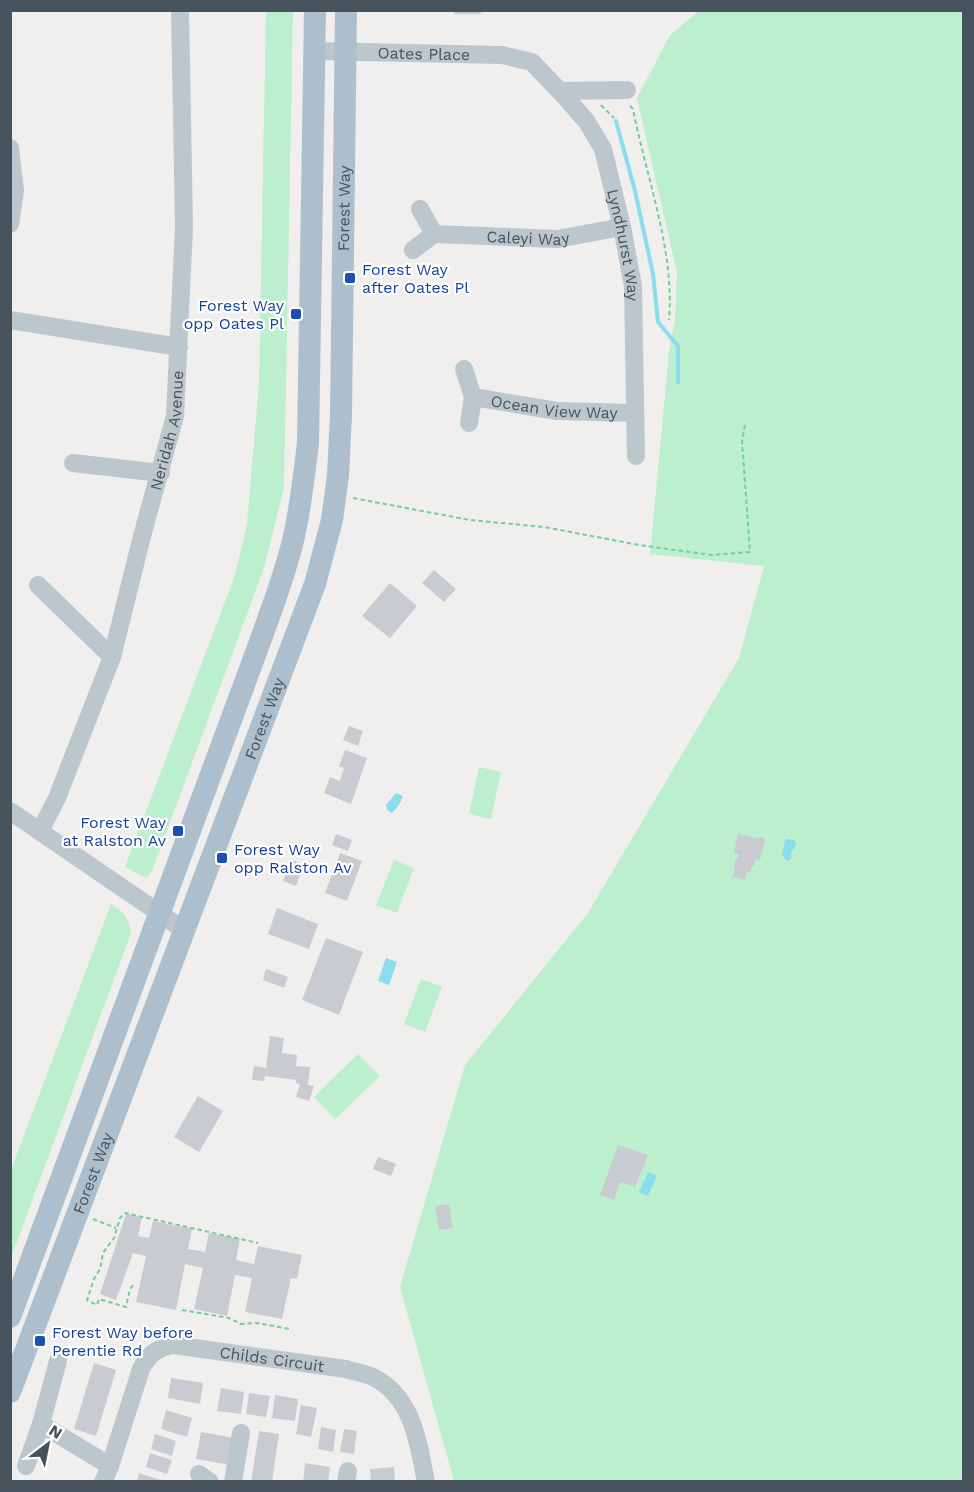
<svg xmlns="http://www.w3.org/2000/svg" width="974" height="1492" viewBox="0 0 974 1492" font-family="'Work Sans',sans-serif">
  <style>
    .green { fill: #bcefcd }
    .water { fill: #89ddec }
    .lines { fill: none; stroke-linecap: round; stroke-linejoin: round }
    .stream { stroke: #89ddec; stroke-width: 4 }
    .building { fill: #c8ccd1 }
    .path { stroke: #74cd9c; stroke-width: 2; stroke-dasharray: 4.5 3; stroke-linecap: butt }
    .minor { stroke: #bcc6cd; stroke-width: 18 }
    .major { stroke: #adbfcd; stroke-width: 22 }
    .transit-dot { fill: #1a4fb4; stroke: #fff; stroke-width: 2 }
    .labels { text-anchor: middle; stroke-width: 4.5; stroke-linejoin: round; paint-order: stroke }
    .street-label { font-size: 16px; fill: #46535c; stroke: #fff }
    .transit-label { font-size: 16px; fill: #164399; stroke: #fff; text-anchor: start }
  </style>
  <rect width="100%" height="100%" fill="#f1eeee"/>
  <!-- green -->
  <path class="green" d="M266 11H293L284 487 264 568 152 871 146 878 125 867 235 575 247 524 259 383Z
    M699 11H963V1481H454L400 1287 465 1065 588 913 739 658 764 566 650 554 669 352 675 320 677 273 637 98 670 35Z
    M479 767 501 772 491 819 469 814Z
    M394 860 414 868 397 913 376 905Z
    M111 904C125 913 128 916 131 933L11 1258V1170Z
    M421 979 442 987 425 1032 404 1024Z
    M358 1054 380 1076 335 1119 314 1097Z"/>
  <!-- water -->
  <path class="water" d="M396 793 403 796 399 805 392 813 387 810 386 805Z
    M788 839 794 840 796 844 795 848 792 850 790 859 787 861 782 855 785 840Z
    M386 958 397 962 389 985 378 981Z
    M648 1172 657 1176 648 1196 639 1192Z"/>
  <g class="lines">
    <!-- stream -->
    <path class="stream" d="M616 121 635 191 653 274 658 322 678 346V382"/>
  </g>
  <!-- building -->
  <path class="building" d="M454 10H480L481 14H454Z
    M434 570 456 589 444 602 422 583Z
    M390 583 417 606 390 638 362 616Z
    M349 726 363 731 358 746 343 740Z
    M345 750 367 758 351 804 324 793 330 777 340 781 344 768 339 766Z
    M336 834 352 840 348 851 332 845Z
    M738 834 756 838 762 837 765 841 760 860 756 859 754 866H752L750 873 747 872 745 880 733 877 735 859H738L739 854 734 853Z
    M340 853 362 861 347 901 325 893Z
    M291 860 304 864 296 886 283 881Z
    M277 908 318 924 309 949 268 934Z
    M326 938 363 952 339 1015 302 1000Z
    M266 969 288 977 284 988 263 980Z
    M270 1036 284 1038 282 1053 297 1055 296 1066 310 1067 308 1085 314 1086 309 1101 296 1097 300 1084 296 1083V1080L265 1076 264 1081 252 1080 254 1066 266 1068Z
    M198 1096 223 1111 199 1152 174 1137Z
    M618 1145 648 1155 635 1187 620 1182 614 1200 600 1195Z
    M378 1157 396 1164 391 1176 373 1169Z
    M449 1204 453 1228 439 1230 435 1206Z
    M126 1214 142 1217 138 1236 149 1238 153 1221 192 1229 188 1249 205 1252 209 1233 240 1239 236 1260 254 1264 258 1246 302 1255 297 1279 291 1278 282 1319 245 1312 252 1278 235 1275 227 1316 194 1309 203 1268 185 1264 176 1310 136 1302 146 1256 133 1253 116 1300 100 1294Z
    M94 1363 116 1370 96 1436 74 1429Z
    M171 1378 203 1383 200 1404 168 1398Z
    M221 1388 244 1392 241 1414 217 1411Z
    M249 1393 270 1396 266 1417 246 1414Z
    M275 1395 298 1399 295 1421 272 1418Z
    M301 1405 317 1408 311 1437 296 1434Z
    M166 1410 192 1418 187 1437 161 1429Z
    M321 1427 336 1430 333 1452 318 1449Z
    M344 1429 357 1431 354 1454 340 1452Z
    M259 1431 279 1434 272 1482H251Z
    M201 1432 234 1438 230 1465 196 1459Z
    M155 1434 176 1441 172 1456 151 1449Z
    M150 1453 172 1460 167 1474 146 1467Z
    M305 1463 330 1467 328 1482H303Z
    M394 1467 395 1482H371L370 1469Z
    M139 1473 161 1480V1482H137Z"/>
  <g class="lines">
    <!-- path -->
    <path class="path" d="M601 105 614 118
      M630 106 633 109C646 177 675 251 669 320
      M353 498 470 520 544 527 639 545 712 555 750 552 742 441 745 425
      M93 1219 116 1228
      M133 1285 130 1289 126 1307 99 1299 97 1305 87 1300 94 1279 100 1269 103 1253 114 1238 120 1218 125 1213 258 1243
      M182 1310 229 1318 241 1324 257 1323 290 1329"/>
    <!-- minor -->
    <g class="minor">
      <path id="s1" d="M314 51 502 55 532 62 568 100 587 122 603 149 622 227 633 286 636 456"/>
      <path d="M560 91 627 90"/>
      <path d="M10 148 15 191 10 224"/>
      <path id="s2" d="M434 234 557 239 622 227"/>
      <path d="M413 250 434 234 420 209"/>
      <path d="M10 320 179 347"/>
      <path d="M464 369 473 397 469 423"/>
      <path id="s3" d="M473 397 557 411 635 413"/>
      <path d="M73 463 161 473"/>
      <path d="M38 585 112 657"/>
      <path d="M10 811 184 930"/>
      <path id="s4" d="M40 831 57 798 112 657 142 536 175 416 184 227 180 10"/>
      <path d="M41 1424 110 1466"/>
      <path d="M26 1466 41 1424 58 1361"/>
      <path d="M199 1474 210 1482"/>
      <path id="s5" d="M103 1482 110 1466 141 1369C149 1354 157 1348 173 1345L346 1369C355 1372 365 1373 373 1377 413 1397 418 1442 426 1482"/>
      <path d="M233 1482 241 1433"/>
      <path d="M346 1482 348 1471"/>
    </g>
    <!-- major -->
    <g class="major">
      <path d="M10 1317 261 639C273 605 286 572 294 536 301 506 304 474 308 443L315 10"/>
      <path id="s6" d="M10 1392 315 584 332 520 338 475 341 415 346 10"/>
    </g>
  </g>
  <!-- markers -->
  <g class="transit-dot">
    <rect x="344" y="272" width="12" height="12" rx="3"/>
    <rect x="290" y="308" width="12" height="12" rx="3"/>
    <rect x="172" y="825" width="12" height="12" rx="3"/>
    <rect x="216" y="852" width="12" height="12" rx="3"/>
    <rect x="34" y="1335" width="12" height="12" rx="3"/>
  </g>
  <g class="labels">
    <!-- street labels -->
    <g class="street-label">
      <text dy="6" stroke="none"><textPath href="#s1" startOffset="110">Oates Place</textPath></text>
      <text dy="6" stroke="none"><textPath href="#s6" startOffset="1242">Forest Way</textPath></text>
      <text dy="6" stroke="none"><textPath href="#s2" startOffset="94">Caleyi Way</textPath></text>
      <text dy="6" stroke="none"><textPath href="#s1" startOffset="430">Lyndhurst Way</textPath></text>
      <text dy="6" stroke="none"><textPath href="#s3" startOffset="82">Ocean View Way</textPath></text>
      <text dy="6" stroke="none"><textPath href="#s4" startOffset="422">Neridah Avenue</textPath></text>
      <text dy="6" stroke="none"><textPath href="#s6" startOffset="720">Forest Way</textPath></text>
      <text dy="6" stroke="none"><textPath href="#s6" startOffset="234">Forest Way</textPath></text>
      <text dy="6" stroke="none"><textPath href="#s5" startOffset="261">Childs Circuit</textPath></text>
    </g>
    <!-- transit labels -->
    <g class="transit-label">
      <text x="362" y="275">Forest Way<tspan x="362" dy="18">after Oates Pl</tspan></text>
      <text x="284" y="311" text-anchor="end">Forest Way<tspan x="284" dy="18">opp Oates Pl</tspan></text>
      <text x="166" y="828" text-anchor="end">Forest Way<tspan x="166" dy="18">at Ralston Av</tspan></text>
      <text x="234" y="855">Forest Way<tspan x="234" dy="18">opp Ralston Av</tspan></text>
      <text x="52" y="1338">Forest Way before<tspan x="52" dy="18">Perentie Rd</tspan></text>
    </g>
  </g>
  <!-- border -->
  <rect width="974" height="1492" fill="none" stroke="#46535c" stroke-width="24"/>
  <!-- north arrow -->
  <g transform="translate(48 1444) rotate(32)" stroke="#ffffff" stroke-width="4.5" paint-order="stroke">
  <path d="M0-4.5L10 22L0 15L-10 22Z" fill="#46535c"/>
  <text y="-9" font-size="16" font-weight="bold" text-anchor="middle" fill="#46535c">N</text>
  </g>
</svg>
